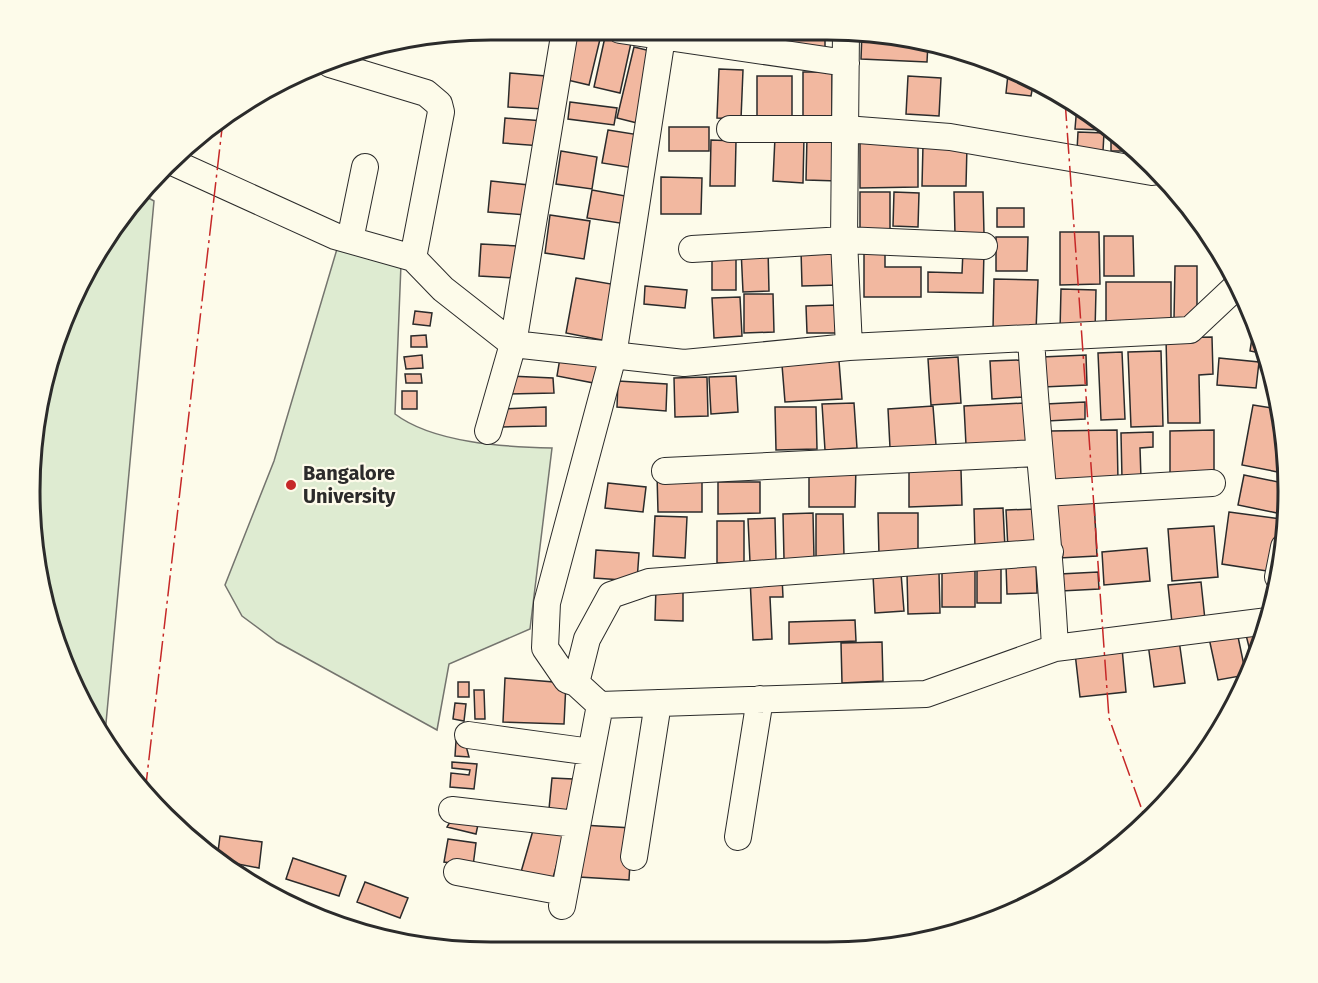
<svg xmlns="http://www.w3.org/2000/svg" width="1318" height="983" viewBox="0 0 1318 983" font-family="'Fira Sans',sans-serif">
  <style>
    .green { fill: #deebd1; stroke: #74746e; stroke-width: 1.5 }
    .building { fill: #f2b8a0; stroke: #2b2b2b; stroke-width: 1.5 }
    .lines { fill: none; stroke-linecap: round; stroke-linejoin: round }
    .minor-casing { stroke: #2b2b2b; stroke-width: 28 }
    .path { stroke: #6a6964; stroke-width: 4; stroke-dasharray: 4.5 3; stroke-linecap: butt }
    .minor { stroke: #fdfbea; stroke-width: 26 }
    .power { stroke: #c62828; stroke-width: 1.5; stroke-dasharray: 21 4.5 3 4.5; stroke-linecap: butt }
    .poi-dot { fill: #c62828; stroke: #fdfbea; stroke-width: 2 }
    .labels { text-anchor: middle; stroke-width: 4.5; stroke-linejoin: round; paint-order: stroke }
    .poi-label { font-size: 20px; font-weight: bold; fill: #2b2b2b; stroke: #fdfbea; text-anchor: start }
    .rim { fill: none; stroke: #2b2b2b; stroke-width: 3 }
  </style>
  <rect width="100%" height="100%" fill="#fdfbea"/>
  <!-- green -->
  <path class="green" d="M143 195 154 201 105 734 55 640 31 522 39 401 78 287Z
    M337 249 401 264 395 414C433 443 505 447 552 448L530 629 449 664 437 730 277 642 242 616 225 585 274 461Z"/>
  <!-- building -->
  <path class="building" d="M574 30 601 35 589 85 563 79Z
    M707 31H740L738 38Z
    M742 31H769L765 44 740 37Z
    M776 31H825V49L775 47Z
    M862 32 928 43 927 62 861 59Z
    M605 37 631 43 620 93 594 87Z
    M634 47 659 53 641 124 617 118Z
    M719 69 743 70 741 119 717 118Z
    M803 72H832V116H803Z
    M510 73 546 76 544 109 508 107Z
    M1008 74 1033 85 1031 96 1006 93Z
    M757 76H792V118H757Z
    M908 76 941 78 939 116 906 114Z
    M570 102 617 108 614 125 568 119Z
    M1077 105 1103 127V130L1075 129Z
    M505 118 544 121 542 146 503 143Z
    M669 127H709V151H669Z
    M608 130 646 136 640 169 602 163Z
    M1078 132 1104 133 1103 151H1077Z
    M1111 134 1129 151H1111Z
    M775 137H804L803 183 773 181Z
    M807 137 839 138 838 181 806 180Z
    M711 140 736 141 735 186H710Z
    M860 142H918V187L860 188Z
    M923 145 967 146 966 186H922Z
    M561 151 597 157 592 189 556 184Z
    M661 177 702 178 701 214H661Z
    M491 181 529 185 526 215 488 212Z
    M592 190 631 197 626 224 587 218Z
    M860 192H890V231L860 230Z
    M894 192 919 193 918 227 893 226Z
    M954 192H983L984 234 955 235Z
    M997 208H1024V227H997Z
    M550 215 590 221 584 259 545 253Z
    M1060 232H1099L1100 284 1060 285Z
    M1104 236H1133L1134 276H1104Z
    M996 237H1028L1027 271H996Z
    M481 244 518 246 516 278 479 276Z
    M768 248 769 291 743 292 741 249Z
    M836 249 838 285 802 286 801 250Z
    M963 251H984L983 293 928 292V272L962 273Z
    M864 252H885V267H921V297H864Z
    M712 253H736V290H712Z
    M1175 266H1197V319H1174Z
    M576 278 617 285 607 341 566 333Z
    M994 279 1038 280 1036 331 993 330Z
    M1106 282H1171V328H1106Z
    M645 286 687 290 685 308 644 304Z
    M1061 289 1096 290 1095 332 1060 331Z
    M744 294H773L774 332 744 333Z
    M740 297 742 336 714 338 712 298Z
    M836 305 837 333H807L806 306Z
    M415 311 432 313 430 326 413 324Z
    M1254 325 1265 354 1250 351Z
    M426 335 427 347H411V336Z
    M1212 337 1213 374 1199 375 1200 423H1168L1166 338Z
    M1161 351 1163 426 1131 427 1128 352Z
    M561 352 604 359 599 384 557 376Z
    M1122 352 1125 419 1101 420 1098 353Z
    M422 355 423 368 406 369 404 357Z
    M1086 355 1087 385 1043 387 1042 357Z
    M958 357 961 403 931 405 928 359Z
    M1219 358 1259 362 1256 388 1217 385Z
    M1021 360 1023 397 992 399 990 361Z
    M839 361 842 399 785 402 782 365Z
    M405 374H421L422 383H406Z
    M509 376 553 378 554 393 508 394Z
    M736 376 738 412 711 414 709 377Z
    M707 377 708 416 675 417 674 378Z
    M618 381 667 384 666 411 617 407Z
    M402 391H417V409H402Z
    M1085 402V419L1047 421 1046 404Z
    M854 403 857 448 825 450 822 404Z
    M1024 403 1026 442 966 445 964 406Z
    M1253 405 1278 409 1286 457 1283 473 1242 465Z
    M933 406 936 445 890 448 888 409Z
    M546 407V426L502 427 501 409Z
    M775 407H816L817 449 776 450Z
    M1117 430 1118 481 1051 482 1050 431Z
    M1214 430V475L1170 476V431Z
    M1153 432V447L1140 448 1141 478 1122 479 1121 433Z
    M809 466H856L855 507H809Z
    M961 470 962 505 909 507V471Z
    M657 474H702V512H658Z
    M1244 475 1283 483 1277 513 1238 505Z
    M718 482H760V513L718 514Z
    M608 483 646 487 643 512 605 508Z
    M1094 500 1097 556 1059 558 1056 502Z
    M1003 508 1005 548 975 549 974 509Z
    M1036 509 1038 548 1008 550 1006 510Z
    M1229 512 1281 519 1274 572 1222 564Z
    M813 513 814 558 784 559 783 514Z
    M878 513H918V555L879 556Z
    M816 514H843L844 556 816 557Z
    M655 516 687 517 685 558 653 556Z
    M775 518 776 561 750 562 748 519Z
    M717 521H744V563H717Z
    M1214 526 1218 577 1172 581 1168 529Z
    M1147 548 1150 581 1104 585 1102 552Z
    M596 550 639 553 637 581 594 578Z
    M1036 564 1037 593 1007 594 1006 565Z
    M977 566H1001V603H977Z
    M942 569H975V607H942Z
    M1098 572 1099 589 1061 591 1060 574Z
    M901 573 904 611 875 613 873 575Z
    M907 573H939L940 613 908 614Z
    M782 577 783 597H770L772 639 753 640 750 578Z
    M1201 582 1205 620 1172 623 1168 585Z
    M656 587 683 588V621L655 620Z
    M855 620 856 641 789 644V622Z
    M1267 626 1263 640 1253 663 1245 631Z
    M1237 632 1246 675 1218 680 1209 638Z
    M1179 640 1185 683 1154 687 1148 644Z
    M882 642 883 681 842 683 841 643Z
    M1122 648 1126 692 1080 697 1075 653Z
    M505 678 566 683 564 724 503 722Z
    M458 682H469V697H458Z
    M474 690H484L485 719H475Z
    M455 703 466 704 464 721 453 719Z
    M456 741 465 742 469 757 455 756Z
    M452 762 477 764 474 789 450 787 451 773 469 775 470 770 452 768Z
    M552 778 573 779 570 810 549 809Z
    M454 815 479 820 476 834 447 827Z
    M582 825 632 828 629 880 579 877Z
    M534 827 565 836 552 881 521 872Z
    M220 836 262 842 259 868 217 860Z
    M448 839 476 843 473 866 444 862Z
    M293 858 346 876 339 896 286 879Z
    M365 882 408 898 400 918 357 902Z"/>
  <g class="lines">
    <defs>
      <path id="minor" d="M620 30 846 63
        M846 31 844 240 849 347 1190 330 1239 284
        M662 37 613 356 547 603 545 648 567 680 576 683 600 705 926 694 1055 648 1268 621
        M330 64 426 93 439 104 441 112 413 258 443 289 513 344 684 363 849 347
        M730 129H845L950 137 1152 172
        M170 161 335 236 413 258
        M350 240 365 167
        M692 249 844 240 984 246
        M1031 338C1037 442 1050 544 1055 648
        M488 431 513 344 565 30
        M665 471 1038 453
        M1044 493 1212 483
        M1278 577 1284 547
        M576 683 587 639 611 595 649 582 1050 552
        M468 735 591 752
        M452 810 576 824
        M738 837 760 699
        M634 857 658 703
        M457 872 564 892
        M562 906 600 705"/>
    </defs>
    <!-- minor casing -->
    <use href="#minor" class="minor-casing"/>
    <!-- path -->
    <path class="path" d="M1050 891 1048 887 1069 880"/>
    <!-- minor -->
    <use href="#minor" class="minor"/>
    <!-- power -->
    <path class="power" d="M1065 100 1109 718 1146 821
      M145 793 223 120"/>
  </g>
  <!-- markers -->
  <circle class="poi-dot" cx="291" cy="485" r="6"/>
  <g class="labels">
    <!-- poi labels -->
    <g class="poi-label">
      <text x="303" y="480">Bangalore<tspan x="303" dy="23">University</tspan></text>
    </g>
  </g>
  <!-- crop -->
  <path d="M0 0H1318V983H0ZM491 40H827A451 451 0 0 1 1278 491V491A451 451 0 0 1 827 942H491A451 451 0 0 1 40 491V491A451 451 0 0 1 491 40Z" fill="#fdfbea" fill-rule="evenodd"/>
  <path class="rim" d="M491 40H827A451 451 0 0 1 1278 491V491A451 451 0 0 1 827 942H491A451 451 0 0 1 40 491V491A451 451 0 0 1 491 40Z"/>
</svg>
